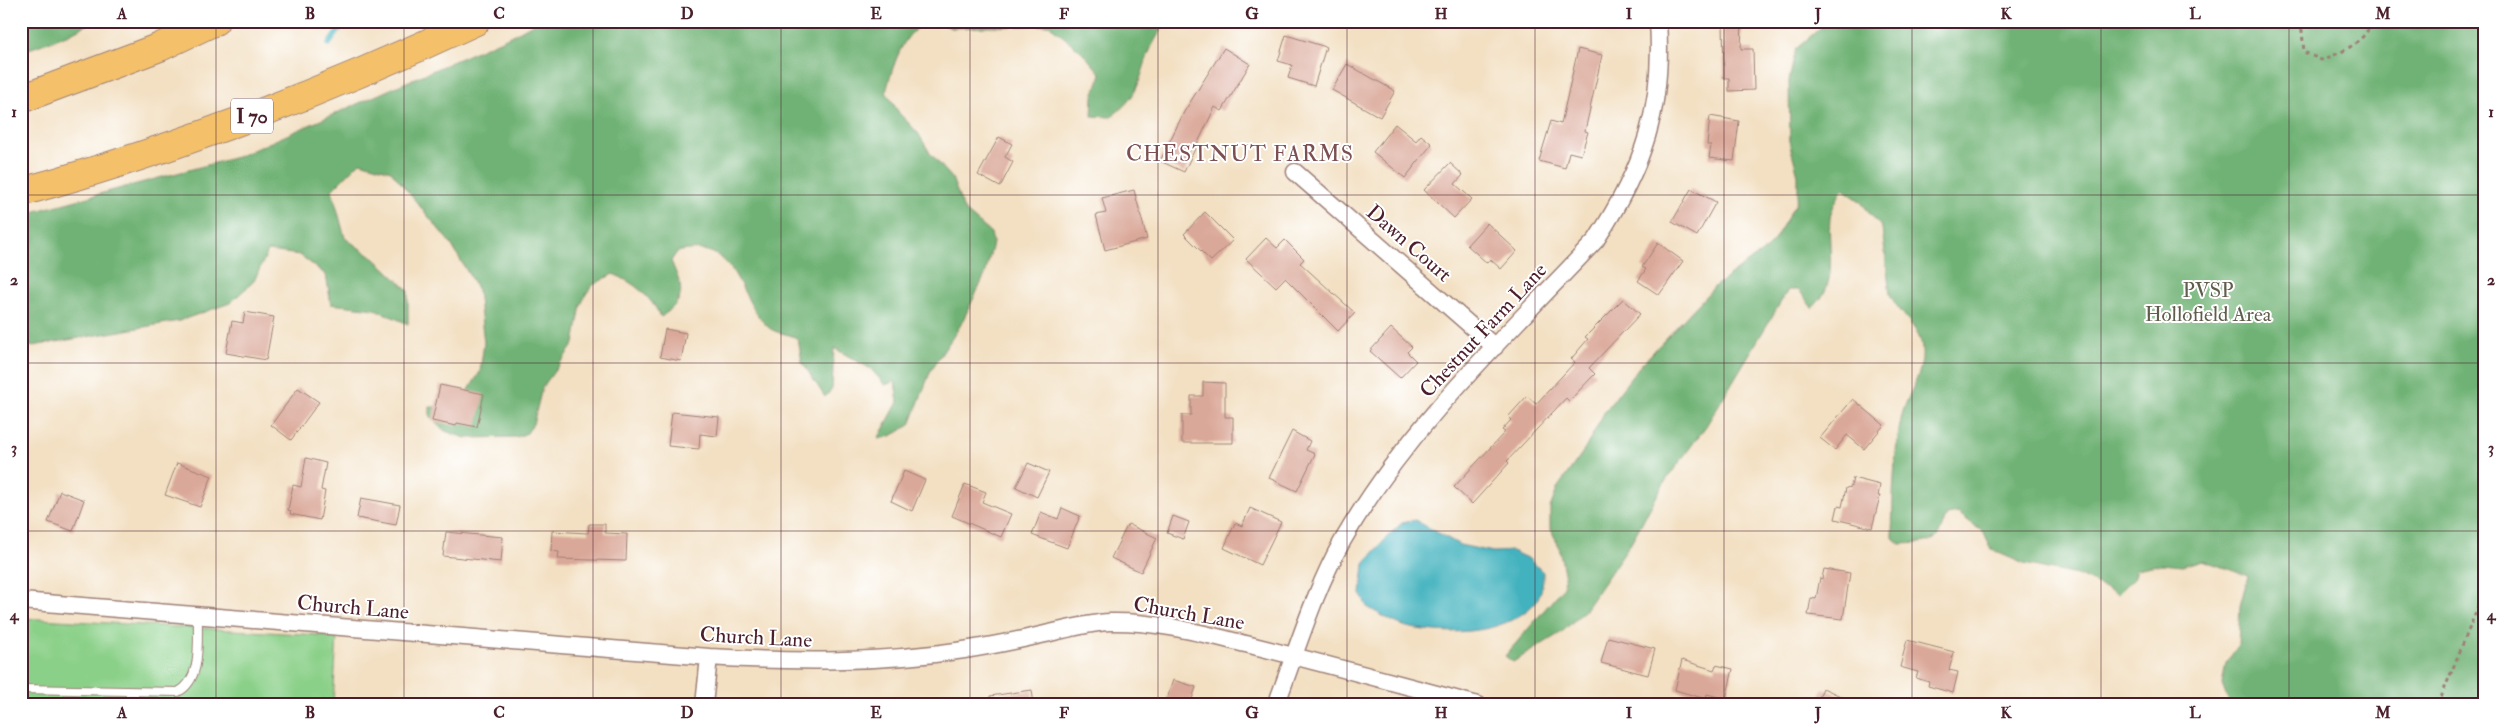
<svg xmlns="http://www.w3.org/2000/svg" width="2505" height="726" viewBox="0 0 2505 726" font-family="'IM FELL Double Pica',serif">
  <style>
    .green { fill: #8bd089; stroke: #6a785a }
    .forest { fill: #70b275; stroke: #5d6850 }
    .water { fill: #43b2be; stroke: #466874 }
    .lines { fill: none; stroke-linecap: round; stroke-linejoin: round }
    .stream { stroke: #43b2be; stroke-width: 5.5 }
    .building { fill: #daa899 }
    .lane-casing { stroke: #9e8077; stroke-width: 10 }
    .street-casing { stroke: #9e8077; stroke-width: 19 }
    .highway-casing { stroke: #9e8077; stroke-width: 30 }
    .path { stroke: #9e8077; stroke-width: 3; stroke-dasharray: 4 4; stroke-linecap: butt }
    .lane { stroke: #fff; stroke-width: 8 }
    .street { stroke: #fff; stroke-width: 16 }
    .highway { stroke: #f4c16a; stroke-width: 28 }
    .grid { fill: none; stroke: #4a1f2b; stroke-width: 1; stroke-opacity: 0.55 }
    .labels { text-anchor: middle; stroke-width: 4; stroke-linejoin: round; paint-order: stroke }
    .shield { fill: #fff; stroke: #80626b; stroke-width: 1 }
    .shield-label { font-size: 20px; font-weight: bold; fill: #4a1f2b }
    .street-label { font-size: 21px; fill: #4a1f2b; stroke: #fff }
    .park-label { font-size: 21px; fill: #615d4c; stroke: #fff }
    .neighbourhood-label { font-size: 22px; letter-spacing: 1px; fill: #7c4f52; stroke: #fff }
    .neatline { fill: none; stroke: #4a1f2b; stroke-width: 2 }
    .grid-label { font-size: 16px; text-anchor: middle; font-weight: bold; fill: #4a1f2b }
  </style>
  <rect width="100%" height="100%" fill="#fff"/>
  <filter id="ink" filterUnits="userSpaceOnUse"><feTurbulence type="fractalNoise" baseFrequency=".02" numOctaves="2"/><feDisplacementMap in="SourceGraphic" scale="10" xChannelSelector="R" yChannelSelector="G"/><feConvolveMatrix kernelMatrix="1 2 1 2 8 2 1 2 1" color-interpolation-filters="sRGB"/></filter>
  <filter id="wash" filterUnits="userSpaceOnUse"><feTurbulence type="fractalNoise" baseFrequency=".0096" numOctaves="4" result="noise"/><feDisplacementMap in="SourceGraphic" scale="20" xChannelSelector="R" yChannelSelector="G"/><feGaussianBlur stdDeviation="1.12" result="paint"/><feColorMatrix in="noise" values="0 0 0 0 0 0 0 0 0 0 0 0 0 0 0 0 0 1.4 0 .05"/><feComposite in="paint" operator="in"/></filter>
  <g filter="url(#wash)">
    <rect width="100%" height="100%" fill="#f3e0c3"/>
    <!-- green -->
    <path class="green" d="M21 618 337 636 333 705H21Z"/>
    <!-- forest -->
    <path class="forest" d="M21 21H94L67 35 21 52Z
      M538 21H1180L1164 24C1159 34 1152 44 1148 55 1137 86 1139 95 1111 117L1092 116 1093 96 1101 74 1081 51 1049 25 951 28C909 6 894 62 886 92L899 113 918 133 930 153 952 178 964 210 991 233 993 243 985 275 960 326 931 370 910 425 891 436 878 439 898 402 895 381 885 385 871 369 834 348 832 389 825 397 802 362 798 339C788 332 776 335 767 326 735 295 739 237 677 252L671 261C683 290 688 297 661 317 651 297 634 282 613 274L593 285 586 294 581 305 574 344 542 388 533 424 527 433 517 437 466 438 445 431 430 417V407H453L463 399 480 372 484 343 478 290 451 244 391 171 360 162 332 190 345 238 375 259 408 290V324L375 309 331 304 326 275 300 255 268 251 254 281 230 303 179 321 21 348V215L237 157 513 35Z
      M1828 21H2484V705H2230L2222 684 2226 663 2238 646 2240 606 2248 576 2202 560 2182 566 2162 564 2136 569 2133 579 2118 594 2077 575 2024 564 1992 550 1983 532 1958 513 1947 515C1943 521 1943 528 1939 534 1933 545 1911 543 1900 544L1892 537C1893 497 1893 455 1902 415 1908 392 1924 375 1922 349 1921 328 1898 313 1890 294L1882 228 1860 201 1843 189C1838 197 1831 209 1830 218 1827 250 1840 284 1812 308L1799 290H1788L1706 426 1664 483 1630 544 1584 611 1562 632 1513 662 1505 656 1563 588 1565 578 1559 547 1550 527V508L1558 487 1585 449 1605 411 1639 367 1714 287 1766 249 1773 242 1795 205 1798 195V175L1790 145 1789 81 1796 49Z"/>
    <!-- water -->
    <path class="water" d="M1415 520 1460 545 1493 552 1512 551 1529 559 1543 572C1543 583 1542 595 1534 604 1504 635 1451 635 1411 628 1396 625 1380 614 1367 607L1361 594 1364 564 1389 535 1402 523Z"/>
    <g class="lines">
      <!-- stream -->
      <path class="stream" d="M329 44 345 21"/>
    </g>
    <g id="blocks">
      <!-- building -->
      <path class="building" d="M1723 21H1742L1741 49H1753L1754 90 1729 91V78H1724Z
        M1286 35 1326 47 1314 86 1288 78 1292 65 1278 61Z
        M1224 48 1250 64 1222 111 1215 107 1184 172 1160 161 1184 112Z
        M1578 49 1602 55 1585 131 1588 132 1581 155 1569 152 1565 168 1539 161 1551 121 1561 124Z
        M1347 64 1395 91 1380 117 1332 90Z
        M1710 116 1739 121 1734 161 1709 158 1711 145H1707Z
        M1395 124 1416 141 1421 135 1432 144 1405 178 1373 152Z
        M999 137 1012 144 1005 157 1013 162 1000 187 978 175Z
        M1450 163 1463 175 1455 184 1472 199 1454 218 1424 190Z
        M1691 189 1716 202 1697 236 1672 222Z
        M1134 190 1147 239 1105 250 1096 215 1106 213 1102 198Z
        M1205 212 1233 240 1211 261 1184 234Z
        M1487 223 1517 251 1501 269 1490 259 1487 263 1467 245Z
        M1266 238 1277 248 1285 240 1304 259 1300 263 1355 313 1338 331 1285 278 1276 287 1246 259Z
        M1658 243 1683 261 1659 295 1638 281 1646 269 1642 267Z
        M1623 299 1640 314 1589 368 1595 374 1569 401 1566 398 1507 461 1509 463 1472 504 1454 487 1505 432 1502 430 1511 420 1508 417 1527 396 1536 404 1575 362 1571 359 1588 339 1585 337Z
        M245 312 274 317 266 360 226 353 232 321 243 323Z
        M1391 328 1412 347 1407 352 1416 361 1400 378 1370 351Z
        M665 329 686 333 681 361 660 357Z
        M1203 382 1225 383V417H1233V443H1182V415H1191V396H1203Z
        M440 385 484 394 477 427 457 423 456 426 432 421Z
        M298 388 319 402 291 440 271 425Z
        M1853 399 1884 425 1864 449 1847 435 1835 450 1820 438Z
        M672 412 719 417 717 436 700 434 699 449 668 446Z
        M1292 431 1310 441 1306 450 1315 454 1297 491 1269 478Z
        M306 458 326 463 321 490 325 491 320 520 290 514 291 511 288 510 293 485 301 487Z
        M177 463 212 476 200 507 165 495Z
        M1028 463 1049 472 1037 497 1016 487Z
        M904 471 925 480 912 511 891 501Z
        M1853 478 1880 485 1878 496H1880L1872 528 1835 519 1838 506 1842 507 1846 488 1851 487Z
        M965 484 986 492 982 502 1011 514 1001 537 952 516Z
        M60 491 84 500 73 531 48 522Z
        M361 498 400 505 396 525 357 518Z
        M1062 508 1080 516 1067 548 1032 535 1041 512 1058 519Z
        M1250 508 1281 522 1260 565 1224 548 1235 523 1242 526Z
        M1173 516 1189 522 1183 539 1167 533Z
        M589 524H605V533L627 534 626 561 558 559 559 552 551 551 552 531 588 533Z
        M1128 524 1157 538 1141 572 1111 558Z
        M446 532 503 537 501 562 443 556Z
        M1824 569 1850 573 1843 619 1808 615 1811 598 1816 599 1820 578 1822 579Z
        M1608 637 1655 649 1648 675 1601 663Z
        M1907 640 1954 652 1949 670 1958 672 1953 693 1928 686 1929 682 1916 678 1918 672 1900 667Z
        M1682 660 1714 670 1716 665 1733 669 1726 699 1707 694 1706 699 1675 690Z
        M1173 680 1196 687 1190 705 1166 702Z
        M1823 688 1860 705H1816Z
        M1032 690 1034 705H990V696Z"/>
    </g>
  </g>
  <g filter="url(#ink)">
    <use href="#blocks" fill-opacity="0" stroke="#9e8077" stroke-width="1"/>
    <g class="lines">
      <defs>
        <path id="lane" d="M21 689 178 692C203 679 197 640 198 616"/>
        <path id="street" d="M1295 172 1495 347
          M21 601 709 657C794 662 879 663 964 650 990 646 1015 641 1041 635 1064 630 1087 623 1110 622 1158 621 1204 634 1250 645 1326 664 1402 685 1478 705
          M704 705 709 657
          M1276 705C1297 650 1314 591 1343 540 1408 426 1507 335 1596 240 1643 168 1664 109 1658 21"/>
        <path id="highway" d="M21 99 160 47 215 21
          M21 192C178 149 329 90 476 21"/>
      </defs>
      <!-- lane casing -->
      <use href="#lane" class="lane-casing"/>
      <!-- street casing -->
      <use href="#street" class="street-casing"/>
      <!-- highway casing -->
      <use href="#highway" class="highway-casing"/>
      <!-- path -->
      <path class="path" d="M2301 21 2304 52 2321 60C2341 53 2365 43 2372 21
        M2438 705 2484 592"/>
      <!-- lane -->
      <use href="#lane" class="lane"/>
      <!-- street -->
      <use href="#street" class="street"/>
      <!-- highway -->
      <use href="#highway" class="highway"/>
    </g>
  </g>
  <!-- grid -->
  <path class="grid" d="M216 21V705M404 21V705M593 21V705M781 21V705M970 21V705M1158 21V705M1347 21V705M1535 21V705M1724 21V705M1912 21V705M2101 21V705M2289 21V705M21 195H2484M21 363H2484M21 531H2484"/>
  <g class="labels">
    <!-- shield labels -->
    <rect class="shield" x="231" y="98.5" width="42" height="35" rx="4"/>
    <g class="shield-label">
      <text x="252" y="123">I 70</text>
    </g>
    <!-- street labels -->
    <g class="street-label">
      <text transform="translate(1409 243) rotate(41)" y="7">Dawn Court</text>
      <text transform="translate(1483 330) rotate(-47)" y="7">Chestnut Farm Lane</text>
      <text transform="translate(353 607) rotate(5)" y="7">Church Lane</text>
      <text transform="translate(1189 613) rotate(10)" y="7">Church Lane</text>
      <text transform="translate(756 637) rotate(3)" y="7">Church Lane</text>
    </g>
    <!-- park labels -->
    <g class="park-label">
      <text x="2208" y="297">PVSP<tspan x="2208" dy="24">Hollofield Area</tspan></text>
    </g>
    <!-- neighbourhood labels -->
    <g class="neighbourhood-label">
      <text x="1240" y="161">CHESTNUT FARMS</text>
    </g>
  </g>
  <!-- margin -->
  <rect width="2505" height="726" fill="none" stroke="#fff" stroke-width="55"/>
  <rect x="28" y="28" width="2450" height="670" class="neatline"/>
  <g class="grid-label">
    <text x="122" y="19">A</text>
    <text x="310" y="19">B</text>
    <text x="499" y="19">C</text>
    <text x="687" y="19">D</text>
    <text x="876" y="19">E</text>
    <text x="1064" y="19">F</text>
    <text x="1252" y="19">G</text>
    <text x="1441" y="19">H</text>
    <text x="1629" y="19">I</text>
    <text x="1818" y="19">J</text>
    <text x="2006" y="19">K</text>
    <text x="2195" y="19">L</text>
    <text x="2383" y="19">M</text>
    <text x="14" y="117">1</text>
    <text x="2491" y="117">1</text>
    <text x="14" y="285">2</text>
    <text x="2491" y="285">2</text>
    <text x="14" y="453">3</text>
    <text x="2491" y="453">3</text>
    <text x="14" y="620">4</text>
    <text x="2491" y="620">4</text>
    <text x="122" y="718">A</text>
    <text x="310" y="718">B</text>
    <text x="499" y="718">C</text>
    <text x="687" y="718">D</text>
    <text x="876" y="718">E</text>
    <text x="1064" y="718">F</text>
    <text x="1252" y="718">G</text>
    <text x="1441" y="718">H</text>
    <text x="1629" y="718">I</text>
    <text x="1818" y="718">J</text>
    <text x="2006" y="718">K</text>
    <text x="2195" y="718">L</text>
    <text x="2383" y="718">M</text>
  </g>
</svg>
